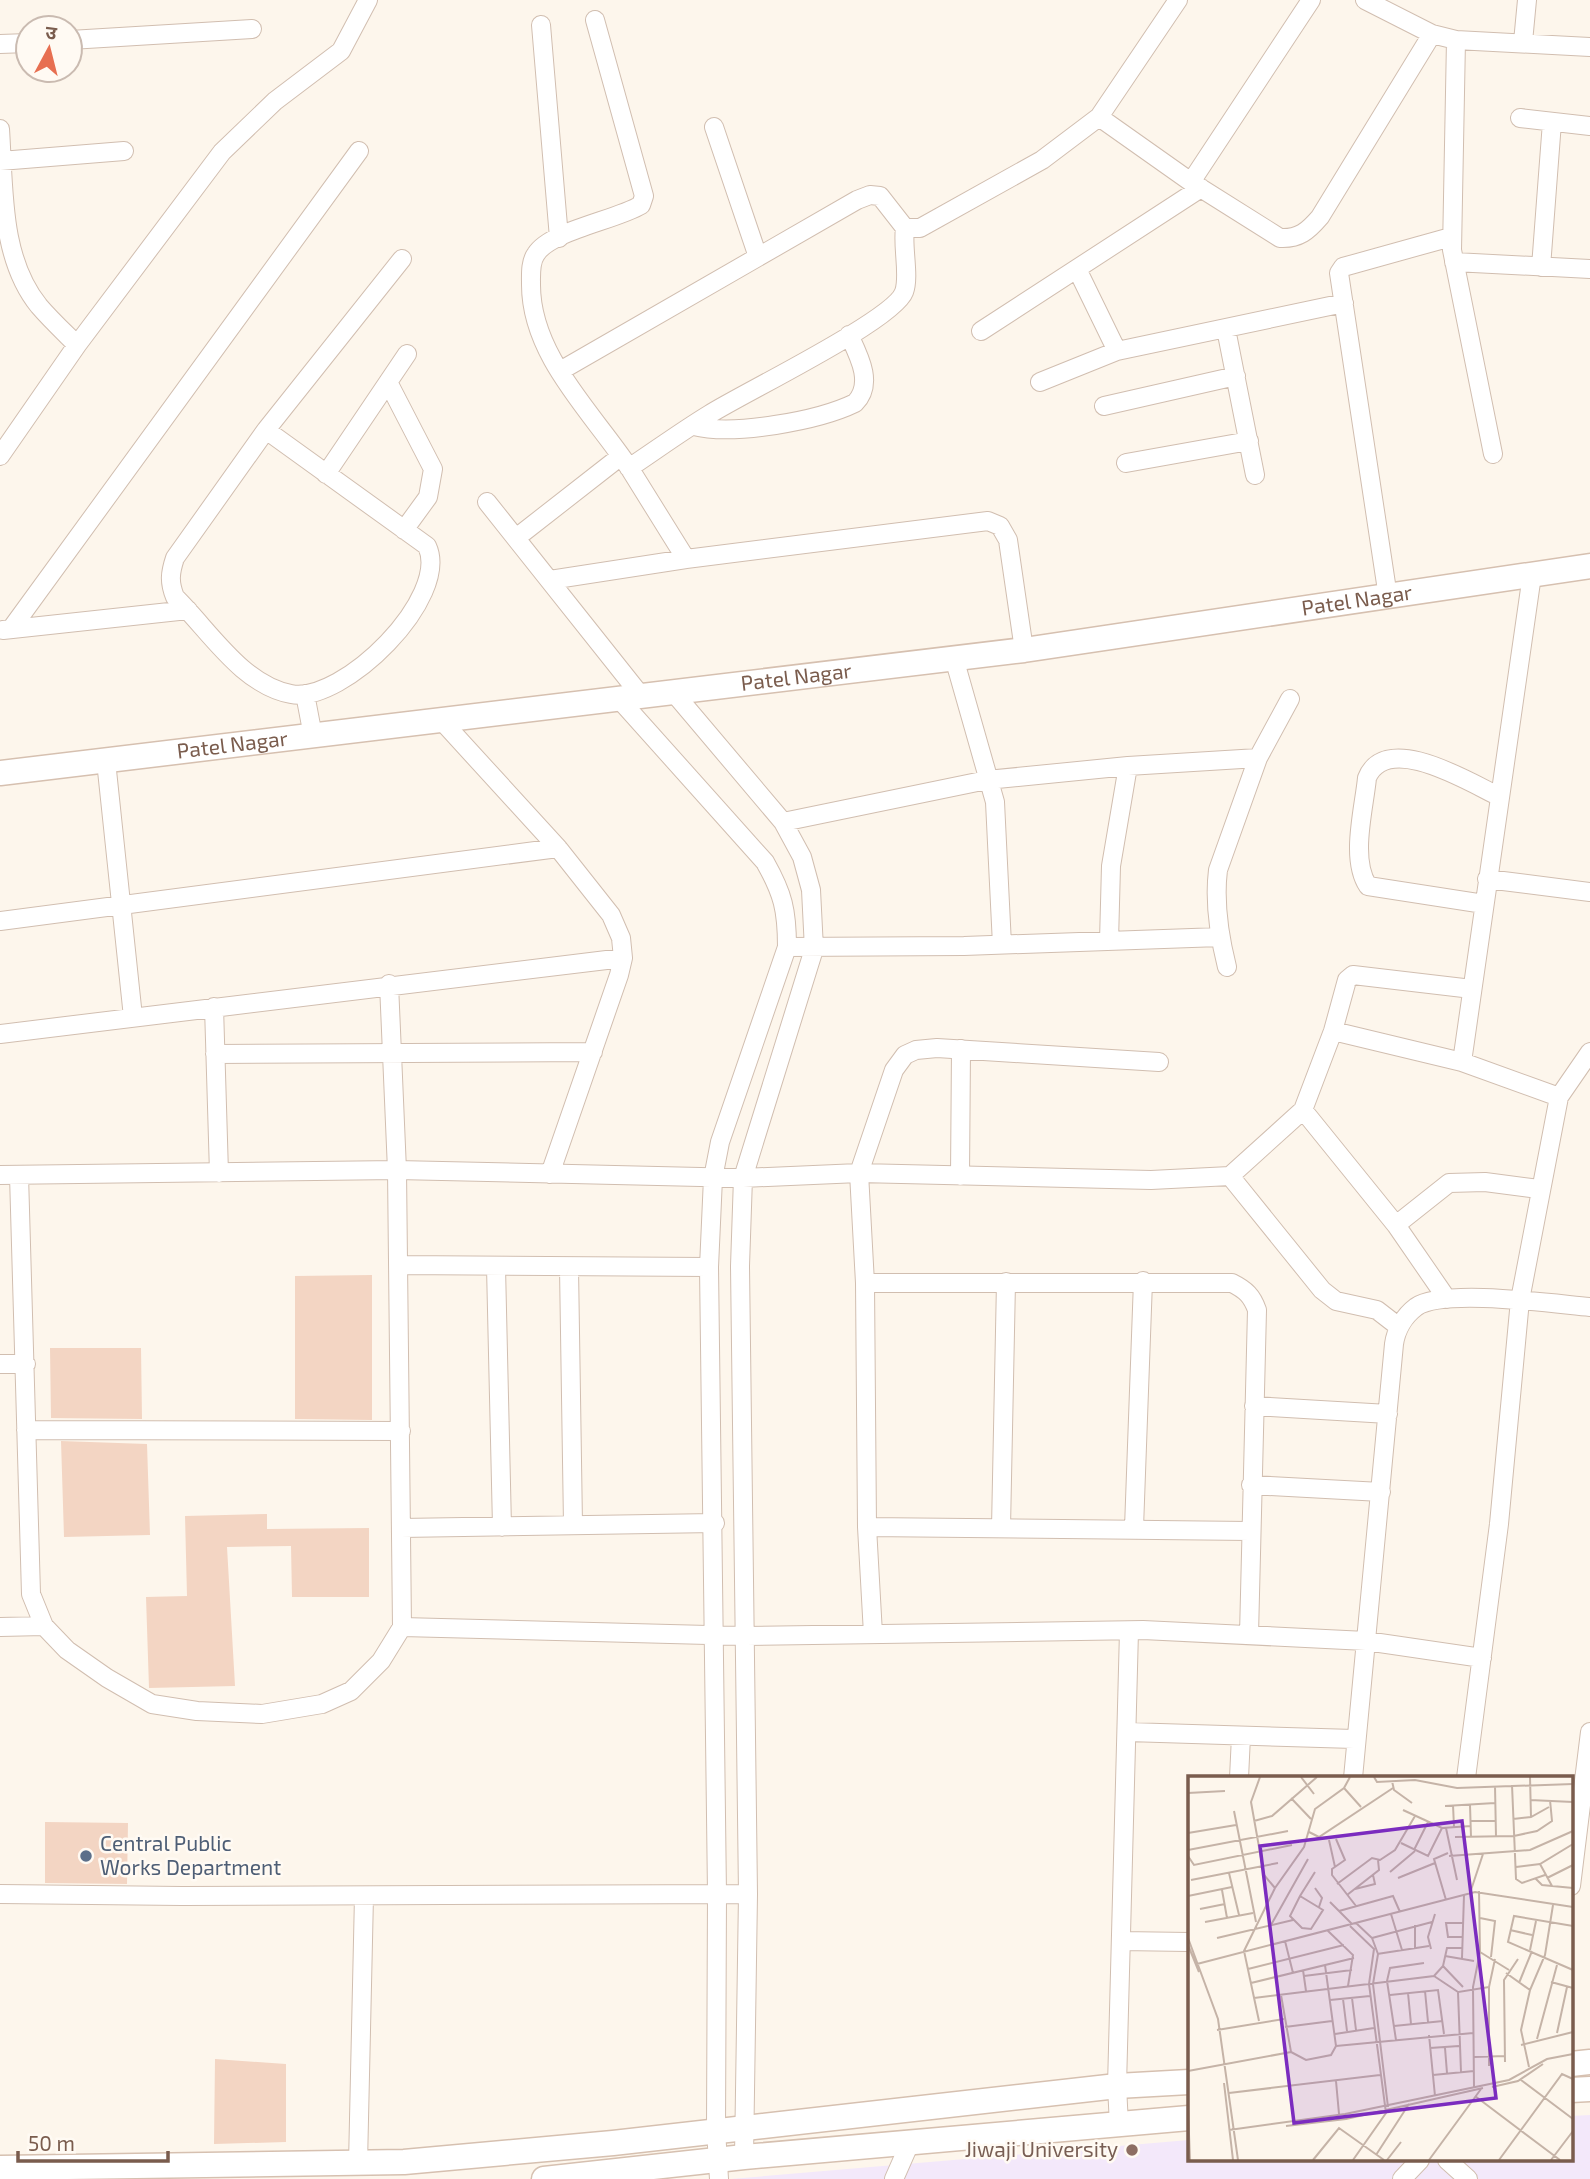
<svg xmlns="http://www.w3.org/2000/svg" width="1590" height="2179" viewBox="0 0 1590 2179" font-family="'Exo 2','Noto Sans Devanagari',sans-serif">
  <style>
    .education { fill: #f3e8fa }
    .building { fill: #f3d5c3 }
    .lines { fill: none; stroke-linecap: round; stroke-linejoin: round }
    .street-casing { stroke: #d1beb0; stroke-width: 20 }
    .secondary-casing { stroke: #d6c0b0; stroke-width: 27 }
    .street { stroke: #fff; stroke-width: 18 }
    .secondary { stroke: #fff; stroke-width: 24 }
    .service-dot { fill: #5c6f8a; stroke: #fffaf3; stroke-width: 2.5 }
    .education-dot { fill: #8d6e63; stroke: #fffaf3; stroke-width: 2.5 }
    .labels { text-anchor: middle; stroke-width: 5; stroke-linejoin: round; paint-order: stroke }
    .street-label { font-size: 21px; fill: #7a5c4d; stroke: #fffaf3 }
    .service-label { font-size: 21px; fill: #4e5e75; stroke: #fffaf3; text-anchor: start }
    .education-label { font-size: 21px; fill: #785e54; stroke: #fffaf3; text-anchor: end }
    .inset-road { fill: none; stroke: #c5b3a7; stroke-width: 2 }
    .view { fill: #7b2cbf; fill-opacity: 0.15; stroke: #7b2cbf; stroke-width: 3.5 }
    .inset-edge { fill: none; stroke: #7a5c4d; stroke-width: 3.5 }
  </style>
  <rect width="100%" height="100%" fill="#fdf6ec"/>
  <!-- education -->
  <path class="education" d="M1590 2115V2179H731L1189 2140V2160H1571V2116Z"/>
  <!-- building -->
  <path class="building" d="M372 1275V1420L295 1419V1276Z
    M50 1348H141L142 1419 51 1418Z
    M61 1441 147 1444 150 1535 64 1537Z
    M267 1514V1529L369 1528V1597H292L291 1546 227 1547 235 1686 149 1688 146 1597 187 1596 185 1516Z
    M45 1822 128 1823 127 1884 45 1883Z
    M215 2059 286 2064V2142L214 2144Z"/>
  <g class="lines">
    <defs>
      <path id="street" d="M1365 0 1432 34 1456 40 1590 47
        M595 20 644 196 641 205C616 220 550 231 536 254 530 262 531 275 531 285 531 356 593 413 630 469 649 499 667 529 686 559
        M541 25 559 238
        M70 40 252 29
        M1456 40 1452 250 1493 454
        M1523 42 1527 0
        M0 44 28 43
        M1099 117 1191 182 1280 238C1299 239 1308 231 1320 217L1432 34
        M1520 118 1590 126
        M714 127 758 257
        M0 129C4 188 0 258 39 306 51 320 65 333 77 345
        M0 161 124 151
        M1191 182 1311 0
        M1454 262 1590 269
        M1541 267 1552 122
        M1077 269 1117 351
        M1226 329 1255 475
        M981 331 1201 188
        M560 371 857 200 870 195 880 196 905 228H920L1042 160 1099 117 1178 0
        M388 382 433 469 428 497 404 530
        M1040 382 1117 351 1344 303
        M1104 406 1236 376
        M694 426C733 436 818 421 855 403 874 384 859 356 849 335
        M266 430 427 546C451 597 343 704 291 694 242 685 209 630 175 597 169 582 170 573 175 558L266 430 402 259
        M0 456 77 345 222 152 275 101 341 51 368 0
        M1126 463 1249 441
        M629 468C656 450 682 431 710 414 743 393 894 320 904 292 910 276 902 247 905 228
        M326 474 407 354
        M487 502 642 697
        M516 538 621 456
        M550 580 686 559 988 521 1000 526 1008 540 1024 650
        M1388 597 1339 273 1343 267 1451 237
        M11 629 359 151
        M3 630 188 610
        M954 658 995 802 1002 945
        M674 693 783 822 802 857 811 890 814 949 743 1178 740 1266 748 1894 744 2157
        M305 694 313 736
        M620 700 765 862C783 894 787 910 787 947L720 1142 713 1178 709 1267 717 1894 716 2130 719 2179
        M442 721 558 848 611 915 621 938 623 958 619 975 550 1174
        M106 761 133 1017
        M783 822 987 780 1128 766 1258 758
        M1487 879 1590 892
        M1484 904 1368 886C1350 859 1364 809 1367 778 1386 731 1469 782 1498 796
        M0 921 558 848
        M1109 941 1111 866 1128 766
        M787 947 964 946 1220 937
        M1227 967C1219 935 1214 902 1218 870L1258 758 1290 699
        M214 1007 219 1173
        M1333 1031 1462 1062 1559 1097
        M0 1034 623 958
        M215 1054 593 1052
        M1462 1062 1532 575
        M1303 1110 1396 1225 1447 1299
        M0 1175 397 1170 743 1178 859 1173 1151 1180 1230 1176 1303 1110 1333 1031 1347 980 1353 975 1472 989
        M19 1175 31 1594 44 1626 67 1650 107 1678 152 1704 197 1711 262 1714 322 1704 351 1691 381 1661 402 1627 397 1170 389 984
        M960 1176 961 1049
        M1230 1176 1322 1290 1336 1301 1377 1310 1399 1327
        M1396 1225 1449 1183 1485 1182 1539 1189
        M398 1265 709 1267
        M496 1267 502 1527
        M569 1268 573 1524
        M865 1283H1232C1246 1290 1252 1296 1257 1310L1249 1635
        M0 1364H26
        M1254 1406 1388 1414
        M26 1430 401 1431
        M1251 1485 1381 1492
        M867 1527 1250 1531
        M401 1528 715 1523
        M1001 1528 1006 1282
        M1134 1528 1143 1281
        M0 1627 44 1626
        M402 1627 746 1636 1143 1630 1366 1641 1482 1658
        M873 1634 867 1527 865 1283 859 1173 894 1070 905 1055 916 1050 937 1048 1159 1062
        M1128 1732 1354 1739
        M1239 1778 1241 1736
        M1353 1778 1394 1344C1396 1330 1404 1316 1416 1307 1443 1288 1555 1304 1590 1307
        M1466 1778 1499 1524 1520 1300 1559 1097 1590 1052
        M1571 1886 1590 1732
        M0 1894 182 1896 748 1894
        M1121 1941 1189 1942
        M1119 2125 1117 2086 1129 1631
        M1447 2160 1468 2179
        M358 2164 364 1896
        M894 2179 909 2145
        M1402 2179 1420 2160"/>
      <g id="secondary">
        <path id="s1" d="M0 773 1024 650 1590 566"/>
        <path d="M1571 2064 1590 2062"/>
        <path d="M1571 2090 1590 2089"/>
        <path d="M0 2168 404 2162 613 2143 1117 2086 1189 2082"/>
        <path d="M544 2179 744 2157 1189 2118"/>
      </g>
    </defs>
    <!-- street casing -->
    <use href="#street" class="street-casing"/>
    <!-- secondary casing -->
    <use href="#secondary" class="secondary-casing"/>
    <!-- street -->
    <use href="#street" class="street"/>
    <!-- secondary -->
    <use href="#secondary" class="secondary"/>
  </g>
  <!-- markers -->
  <circle class="service-dot" cx="86" cy="1856" r="7"/>
  <circle class="education-dot" cx="1132" cy="2150" r="7"/>
  <g class="labels">
    <!-- street labels -->
    <g class="street-label">
      <text dy="7" stroke="none"><textPath href="#s1" startOffset="1368">Patel Nagar</textPath></text>
      <text dy="7" stroke="none"><textPath href="#s1" startOffset="802">Patel Nagar</textPath></text>
      <text dy="7" stroke="none"><textPath href="#s1" startOffset="234">Patel Nagar</textPath></text>
    </g>
    <!-- service labels -->
    <g class="service-label">
      <text x="100" y="1851">Central Public<tspan x="100" dy="24">Works Department</tspan></text>
    </g>
    <!-- education labels -->
    <g class="education-label">
      <text x="1118" y="2157">Jiwaji University</text>
    </g>
  </g>
  <!-- overview -->
  <g transform="translate(1188 1776)">
    <rect width="385" height="385" fill="#fdf6ec"/>
    <path class="inset-road" d="M72 1 63 26 76 99 87 112M113 1 126 18M186 1 189 6 227 4 269 12 385 8M342 1 343 41M204 5 206 14 224 27M324 9 328 103 334 107 357 99M307 10 308 61M156 12 173 31M0 17 37 15M103 22 123 43M342 24 385 26M265 29 266 51M282 29 283 61M257 30 307 27M215 34 254 52 283 50M46 35 68 146M325 43 343 41 361 31M66 45 84 40 129 1M283 45H307M258 52 269 104M121 56 131 61 205 12M0 57 48 49M267 61 326 60 349 55 364 45 362 24M148 63 157 84 144 93V99L168 130M141 64 147 91M213 67 240 80 254 52M0 74 100 55M226 74 240 46M0 80 6 89 104 69M261 80 342 74 385 55M352 88 364 110M328 91 352 88 385 68M202 96 227 75M41 97 51 139M210 102 247 87M359 102 385 89M348 103 354 109 385 112M3 104 90 87M149 108 184 82 192 84 207 74 227 40M127 112 134 122 131 131M167 113 187 108 185 99M34 114 39 142M282 117 295 78M159 119 191 94 190 84M0 120 44 111M112 120 135 134 123 153 114 152 102 140 112 120 127 96M258 124 246 83 260 77M142 126 164 148M12 133 37 128M151 135 205 120 212 136M203 138 214 174M292 142 307 145 303 181M17 146 65 137M168 147 184 162 190 178 185 208 200 331M83 149 120 83M227 149V172M162 150 186 173 181 208 198 337 165 384M385 150 326 140 320 166 385 194M139 154 165 179 160 210M322 154 344 159M275 161H260L258 147H275M0 162 30 243 50 384M29 162 105 144M184 162 244 146M97 165 105 197M0 169 11 196M243 173 240 161 247 138M342 174 348 145M292 176 321 194M189 178 241 170M257 180 286 185M274 182 276 119M9 188 287 116 385 131M255 190 275 211M60 193 156 169M115 194 118 215M318 197 342 214M116 200 164 194M246 200 270 216M363 206 385 212M63 207 166 182M331 207 344 175M237 215 240 246M220 217 223 248M93 219 103 276 118 284 143 279 148 270 137 189M202 219 250 214 256 258M66 222 246 200 255 190 259 172H274M164 222 168 254M155 223 159 255M142 224 182 220M71 245 56 175 87 112 116 71 127 33 156 12 162 1M206 250 255 245M97 251 144 245M29 254 96 243M369 257 379 211M147 258 186 252M241 259 247 320M349 263 369 189M208 264 199 205 202 192 236 187M333 269 385 256M148 270 285 257M242 272 271 270M257 272 259 297M286 281 317 280M317 286 316 204 330 183M301 290V211L307 183M341 291 333 254 342 214 357 179 365 129M0 295 103 276M273 296 270 216 301 211M245 299 286 295M333 304 385 343M148 305 151 338M36 307 45 384M286 311 285 211 292 176 291 115M304 311 330 305 355 288M41 317 192 299M287 320 372 384M0 333 2 384M98 350 158 343 295 312M41 354 157 338 321 304 359 283 385 278M188 379 221 328M125 384 151 352 196 384M199 384 213 366M241 384 293 313M311 384 374 298 385 303M363 384 385 355"/>
    <path class="view" d="M274 45 308 322 106 347 72 70Z"/>
    <rect width="385" height="385" class="inset-edge"/>
  </g>
  <!-- north arrow -->
  <g transform="translate(49 49) rotate(7)"><circle r="33" fill="#fffaf3" stroke="#cabbb1" stroke-width="2"/>
  <path d="M0-5L12 26L0 18L-12 26Z" fill="#e76f51"/>
  <text y="-10" font-size="19" font-weight="bold" text-anchor="middle" fill="#7a5c4d">उ</text>
  </g>
  <!-- scale -->
  <path d="M18 2151v10h150v-10" fill="none" stroke="#7a5c4d" stroke-width="3.5"/>
  <text x="28" y="2151" font-size="21" fill="#7a5c4d" stroke="#fffaf3" stroke-width="5" paint-order="stroke">50 m</text>
</svg>
